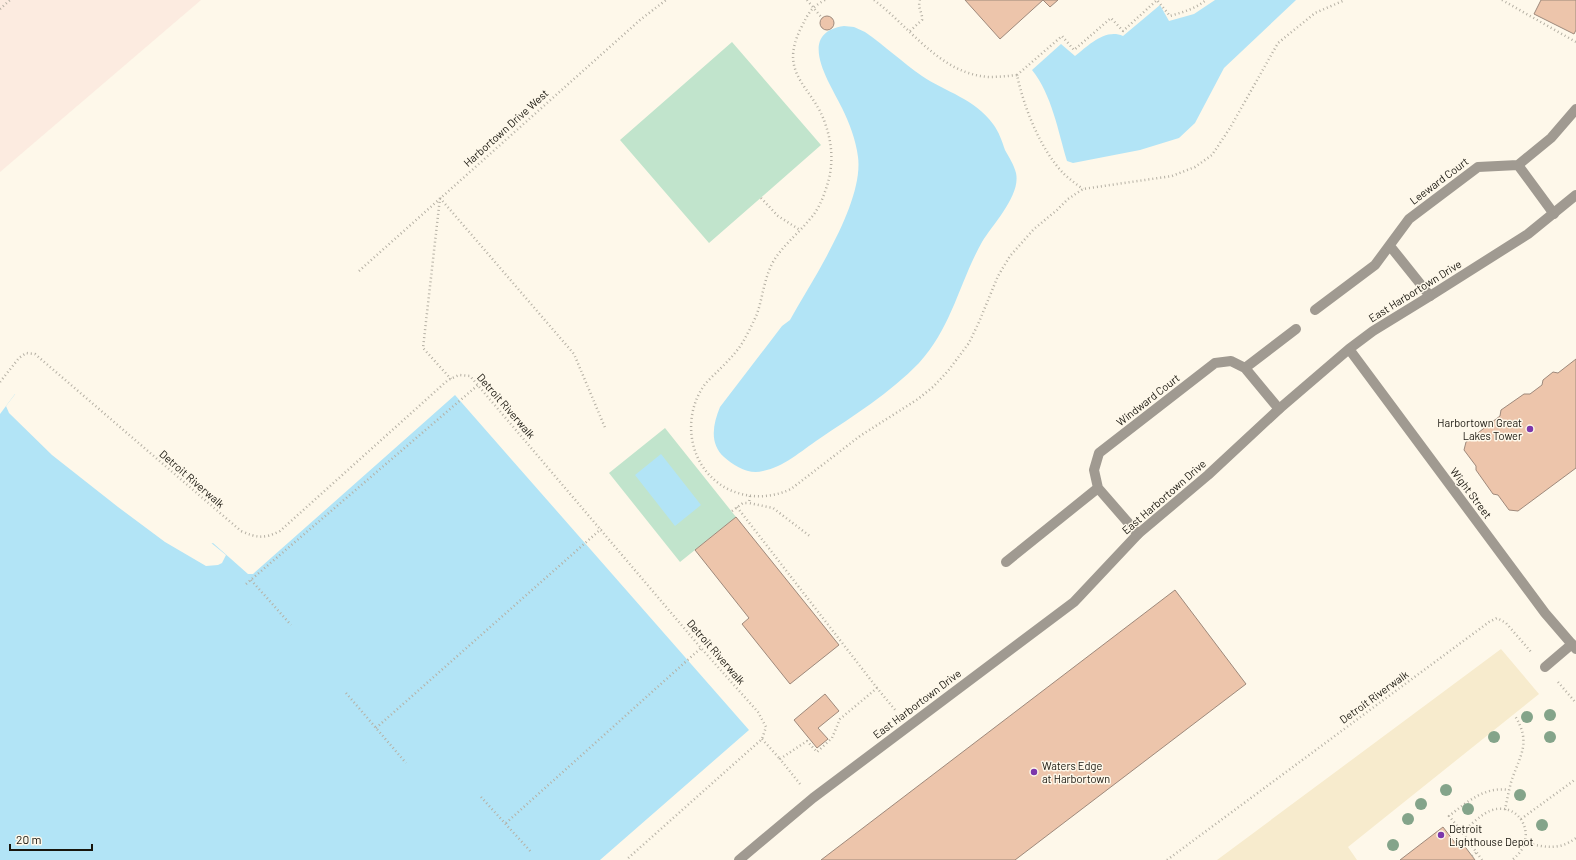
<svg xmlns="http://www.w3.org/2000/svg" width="1576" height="860" viewBox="0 0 1576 860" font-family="Barlow,sans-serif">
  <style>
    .commercial { fill: #fcebe0 }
    .built { fill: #f7ebcd }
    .green { fill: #c1e4cc }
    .water { fill: #b2e4f6 }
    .pier { fill: #fef8ea }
    .building { fill: #edc5ab; stroke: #9e897b }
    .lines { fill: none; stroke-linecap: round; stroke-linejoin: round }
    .path { stroke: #b5b0a4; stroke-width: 2.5; stroke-dasharray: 1 3; stroke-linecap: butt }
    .lane { stroke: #a09a91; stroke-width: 10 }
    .street { stroke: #a09a91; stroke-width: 10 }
    .tree { fill: #84a48a }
    .poi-dot { fill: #7c37ab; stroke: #fef8ea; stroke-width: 1.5 }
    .labels { text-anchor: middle; stroke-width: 3; stroke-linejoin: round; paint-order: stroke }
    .street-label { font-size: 11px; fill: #18150d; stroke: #fef8ea }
    .poi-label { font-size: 11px; fill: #18150d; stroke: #fef8ea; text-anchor: start }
  </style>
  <rect width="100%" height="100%" fill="#fef8ea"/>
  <!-- commercial -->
  <path class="commercial" d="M0 0H201L0 172Z"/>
  <!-- built -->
  <path class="built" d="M1501 649 1539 694 1348 847 1357 860H1217Z"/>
  <!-- green -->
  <path class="green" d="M732 42 821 145 709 243 620 140Z
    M665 428 736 517 680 562 609 473Z"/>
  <!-- water -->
  <path class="water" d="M1215 0H1296L1224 68 1195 123 1179 138 1140 150 1073 163 1067 161C1058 131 1052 95 1032 70L1061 44 1075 56C1088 46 1105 28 1123 36L1160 5 1169 21 1194 14Z
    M844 26 854 27 865 32C885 46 902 62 922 76 946 92 975 99 993 124 999 132 1002 141 1005 150 1009 157 1014 165 1016 173 1021 195 993 224 982 242 959 283 952 327 919 363 890 393 853 416 819 439 801 451 784 467 763 471 749 475 734 466 724 457 709 443 713 424 720 407L782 326 790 320C813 279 864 203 858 157 856 140 849 122 842 108 830 83 795 33 844 26Z
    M15 394 37 420 203 547 213 543 248 574H253L455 395 749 730 600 860H0V414Z
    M661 454 701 505 675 526 635 475Z"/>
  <!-- pier -->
  <path class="pier" d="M16 393 39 419 203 544 210 542 226 555 222 563 218 565 206 566 165 542 118 507 52 455 9 413 6 406Z"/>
  <!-- building -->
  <path class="building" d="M965 0H1043L1000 39Z
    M1043 0H1058L1050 7Z
    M1541 0H1576V30L1574 34 1534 14Z
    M820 23a7 7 0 1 1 14 0a7 7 0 1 1-14 0Z
    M1576 359V468L1518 511 1509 510 1498 495 1493 494 1476 470V466L1464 450 1466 442 1500 416 1501 410 1524 394H1530L1542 385 1543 380 1553 372 1558 373Z
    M736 517 839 645 790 684 742 624 749 618 695 550Z
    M1175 590 1246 684 1015 860H821Z
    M825 694 839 711 818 728 828 739 817 748 794 720Z
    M1443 827 1459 848 1463 844 1475 860H1400Z"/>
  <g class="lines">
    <!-- path -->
    <path class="path" d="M807 0 822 18
      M825 0C810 8 808 14 801 28 777 76 814 86 826 126 832 144 833 161 829 179 825 193 820 208 810 219 798 234 783 245 773 262 764 279 763 296 757 314 753 323 748 333 743 342 736 353 727 362 718 371 713 376 707 381 703 387 680 422 691 472 730 490 750 499 772 498 791 489L860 436 918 399 933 387 948 371 969 343 979 322 998 276 1010 256 1034 229 1057 210 1068 199 1083 189 1172 176 1195 167 1212 155 1230 128 1278 43 1315 13 1345 0
      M874 0C910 27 941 75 990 77 999 77 1008 76 1017 75 1024 108 1041 151 1065 175 1071 180 1077 185 1083 189
      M1502 0 1576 42
      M0 9 10 0
      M910 31 922 20C923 13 917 8 920 0
      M1017 75 1062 36 1074 50 1111 18 1123 31 1157 0 1170 16C1183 12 1195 9 1206 0
      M440 198 574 354 606 430
      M440 198 423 348 451 379
      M761 198 778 216 800 230
      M359 271 640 20 666 0
      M0 382 19 358 26 353 35 354 241 531C257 538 264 539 280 531L448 380 459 375 470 376 701 648 758 712 766 727 762 739 626 860
      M750 496 749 503 773 508 811 537
      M737 507 877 688
      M732 511 743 503H749
      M251 580 291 625
      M246 584 478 385
      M1558 682 1576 703
      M346 693 406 763
      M376 728 601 529
      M762 739 780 759
      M800 784 780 759 807 741 817 752 832 738 840 719 877 688 896 711
      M481 797 532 853
      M1505 810C1507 800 1509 789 1512 779 1521 754 1531 742 1515 716
      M1521 819 1576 779
      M506 823 701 648
      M1462 832 1449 816C1467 802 1485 786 1509 790
      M1525 843C1546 847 1558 851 1576 838
      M1472 856 1477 852
      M1167 860 1489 622 1497 618 1506 623 1532 653
      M1482 860 1462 832C1471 825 1481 814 1492 810 1521 801 1540 839 1512 860"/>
    <!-- lane -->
    <path class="lane" d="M1518 165 1554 214
      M1390 246 1430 296
      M1315 310 1375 265 1409 219 1478 167 1518 165 1551 138 1576 109
      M1245 368 1279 409
      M1098 488 1138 534
      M1006 562 1098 488 1094 470 1099 453 1215 363 1231 361 1245 368 1296 329
      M1545 667 1572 644"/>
    <!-- street -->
    <path class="street" d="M1349 349 1545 613 1576 649
      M739 860 813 798 1074 602 1138 534 1208 475 1279 409 1349 349 1373 331 1430 296 1528 234 1576 195"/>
  </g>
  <!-- trees -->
  <g class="tree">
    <circle cx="1550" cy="715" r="6"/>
    <circle cx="1527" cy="717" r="6"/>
    <circle cx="1494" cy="737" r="6"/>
    <circle cx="1550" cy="737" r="6"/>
    <circle cx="1446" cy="790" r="6"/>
    <circle cx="1520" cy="795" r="6"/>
    <circle cx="1421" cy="804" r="6"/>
    <circle cx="1468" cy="809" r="6"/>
    <circle cx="1408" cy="819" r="6"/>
    <circle cx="1542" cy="825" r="6"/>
    <circle cx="1393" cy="845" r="6"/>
  </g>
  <!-- markers -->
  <g class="poi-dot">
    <circle cx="1530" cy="429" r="4"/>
    <circle cx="1034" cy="772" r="4"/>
    <circle cx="1441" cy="835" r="4"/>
  </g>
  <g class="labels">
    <!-- street labels -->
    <g class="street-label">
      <text transform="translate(506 128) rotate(-42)" y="4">Harbortown Drive West</text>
      <text transform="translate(1439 181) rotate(-37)" y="4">Leeward Court</text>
      <text transform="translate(1415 291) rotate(-32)" y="4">East Harbortown Drive</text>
      <text transform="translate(1148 400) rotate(-38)" y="4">Windward Court</text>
      <text transform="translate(506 406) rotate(49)" y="4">Detroit Riverwalk</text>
      <text transform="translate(192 479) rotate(41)" y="4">Detroit Riverwalk</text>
      <text transform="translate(1471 493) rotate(53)" y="4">Wight Street</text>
      <text transform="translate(1164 497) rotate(-41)" y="4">East Harbortown Drive</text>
      <text transform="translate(716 652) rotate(49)" y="4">Detroit Riverwalk</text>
      <text transform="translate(1374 697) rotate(-36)" y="4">Detroit Riverwalk</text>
      <text transform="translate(917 704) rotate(-37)" y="4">East Harbortown Drive</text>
    </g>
    <!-- poi labels -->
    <g class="poi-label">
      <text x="1522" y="427" text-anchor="end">Harbortown Great<tspan x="1522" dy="13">Lakes Tower</tspan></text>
      <text x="1042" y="770">Waters Edge<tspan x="1042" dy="13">at Harbortown</tspan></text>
      <text x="1449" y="833">Detroit<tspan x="1449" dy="13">Lighthouse Depot</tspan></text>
    </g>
  </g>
  <!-- scale -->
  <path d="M10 844v6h82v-6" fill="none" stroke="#18150d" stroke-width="2"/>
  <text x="16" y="844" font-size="12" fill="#18150d" stroke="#fef8ea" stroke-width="3" paint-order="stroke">20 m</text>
</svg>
